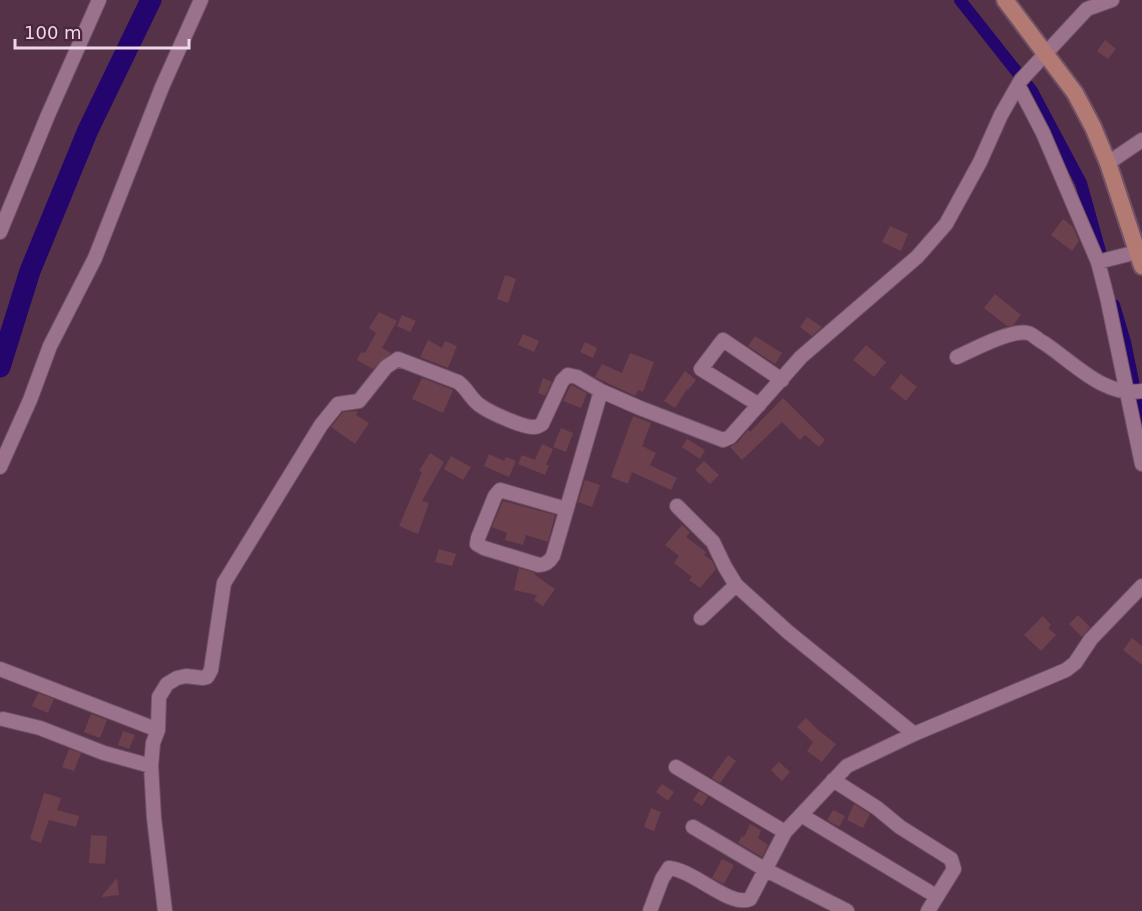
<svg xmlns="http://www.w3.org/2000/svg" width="1142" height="911" viewBox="0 0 1142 911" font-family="'DejaVu Sans',sans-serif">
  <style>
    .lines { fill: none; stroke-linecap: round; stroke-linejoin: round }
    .canal { stroke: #23056d; stroke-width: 12 }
    .river { stroke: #23056d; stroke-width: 21 }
    .building { fill: #6c414d }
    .minor-casing { stroke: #705265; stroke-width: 16 }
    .primary-casing { stroke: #705265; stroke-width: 20 }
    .minor { stroke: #9b728b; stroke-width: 14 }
    .primary { stroke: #b37a74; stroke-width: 16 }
  </style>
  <rect width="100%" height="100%" fill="#553248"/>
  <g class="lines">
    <!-- canal -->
    <path class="canal" d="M960 0 1032 91 1081 183 1103 262
      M1114 305 1125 342 1142 425"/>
    <!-- river -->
    <path class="river" d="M0 367 30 271 88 130 151 0"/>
  </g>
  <!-- building -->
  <path class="building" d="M1105 40 1116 49 1108 59 1097 51Z
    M1063 219 1073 227 1079 241 1072 251 1051 235Z
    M890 226 908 234 901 251 882 242Z
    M505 275 516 279 508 303 497 299Z
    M995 294 1021 315 1013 325 1007 326 984 308Z
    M379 312 397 321 382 348 391 353 373 369 357 360 361 352 365 353 376 333 369 328Z
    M402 315 416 321 410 332 397 326Z
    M807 317 822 327 812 336 800 327Z
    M523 334 539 341 534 352 518 345Z
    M755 336 782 353 775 364 748 346Z
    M428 340 442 348 445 341 457 346 448 368 420 357Z
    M585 342 597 348 593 358 580 352Z
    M866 345 886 362 874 377 853 360Z
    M630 353 654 362 643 392 638 390 635 396 595 377 602 364 622 373Z
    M685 371 696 380 688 390 687 389 675 408 664 401Z
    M901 374 917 387 906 401 890 388Z
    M422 378 453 390 443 413 412 399Z
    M543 378 552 382 545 396 538 393Z
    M571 385 587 393 581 408 563 401Z
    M783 398 825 440 819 447 805 435 800 440 782 422 742 460 730 447 737 443 748 430 750 432Z
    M356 411 358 412 356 415 369 423 355 444 331 427 343 412Z
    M633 416 651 423 642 446 656 453 650 465 677 478 671 490 632 472 628 484 611 477Z
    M561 428 573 433 566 452 553 447Z
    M687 439 705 450 700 459 682 447Z
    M542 444 553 449 546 465H549L545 475 518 464 522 455 535 460Z
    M430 453 444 462 422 501 429 503 418 534 399 526 422 472 419 471Z
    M489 454 504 461 506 457 516 461 509 477 484 466Z
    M451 456 471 467 463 480 444 469Z
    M704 461 719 475 710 484 695 470Z
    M585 480 600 485 592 507 578 502Z
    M503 501 555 515 548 542 526 535 523 545 505 540 507 533 492 527Z
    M682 525 690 532 686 537 706 552 704 555 712 561 716 569 700 588 689 580 692 577 674 563 679 556 665 545Z
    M439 549 456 554 452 566 435 562Z
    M519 568 535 573V575L555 589 543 606 534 600 537 595 514 590Z
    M1078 615 1090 627 1082 637 1069 624Z
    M1043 616 1051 625 1048 628 1056 635 1041 651 1024 635Z
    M1132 638 1142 646V665L1123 650Z
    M38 693 54 699 48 713 32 706Z
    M91 714 107 720 100 738 84 732Z
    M806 718 818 730 836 744 822 762 807 751 813 742 797 727Z
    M123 731 135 735 129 749 118 745Z
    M69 749 81 753 74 771 62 767Z
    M728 755 736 761 720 783 712 778Z
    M779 762 790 772 782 781 771 770Z
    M662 784 674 792 668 801 656 792Z
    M699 791 708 796 702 806 693 800Z
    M44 793 61 798 57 810 79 816 76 827 49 820 41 843 30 839Z
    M854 804 870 814 863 828 847 820Z
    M651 808 661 812 654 831 644 827Z
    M833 810 845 816 839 827 827 820Z
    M750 824 761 830 758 838 768 845 762 857 738 843 742 836 744 837Z
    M91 835 107 836 105 864 89 863Z
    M722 859 734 865 724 884 712 878Z
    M117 878 119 895 101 897Z"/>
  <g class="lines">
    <defs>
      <path id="minor" d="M1018 85 1043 133 1098 262 1107 297 1142 464
        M1108 163 1142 140
        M0 232 48 115 99 0
        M1098 262 1137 252
        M957 357C973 350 1011 329 1028 333 1033 334 1039 341 1044 343 1073 362 1105 398 1142 391
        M759 405 701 369 723 340 782 380
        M0 467 30 400 50 346 95 258 162 87 201 0
        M677 506 713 542 725 567 736 585 788 632 914 734
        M566 509 500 490 495 496 478 538 477 544 484 548 539 565C545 565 550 561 553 556L601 391
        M701 618 736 585
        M0 669 158 730
        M3 719 40 728 104 753 151 766
        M676 767 785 832
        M833 780 877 808 900 827 951 859 954 869 928 911
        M801 815 936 896
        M693 827 766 870 847 911
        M165 911 154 818 151 766 153 743 158 730 159 697 167 684 177 678 186 676 203 678 207 677 211 670 224 583 321 425 338 404 359 401 386 367 398 359 458 382C468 389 471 400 481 406 489 412 524 428 534 427 538 427 538 426 542 424L562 381 568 375 577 377 601 391 640 408 723 440 730 437 801 357 917 257 946 224 980 162 1001 115 1021 80 1087 9 1112 0
        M650 911 662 879 669 868C694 870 730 908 750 899L785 832 847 766 914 734 1066 670 1075 663 1091 639 1142 586"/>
      <path id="primary" d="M1005 0 1075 93 1093 127 1108 163 1142 266"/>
    </defs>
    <!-- minor casing -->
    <use href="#minor" class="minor-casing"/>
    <!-- primary casing -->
    <use href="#primary" class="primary-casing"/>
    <!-- minor -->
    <use href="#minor" class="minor"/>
    <!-- primary -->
    <use href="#primary" class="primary"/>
  </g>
  <!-- scale -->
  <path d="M15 39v9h174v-9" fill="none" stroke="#efd8e5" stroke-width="3"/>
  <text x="24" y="39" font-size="18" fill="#efd8e5" stroke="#4a273d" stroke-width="4.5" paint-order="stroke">100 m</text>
</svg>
